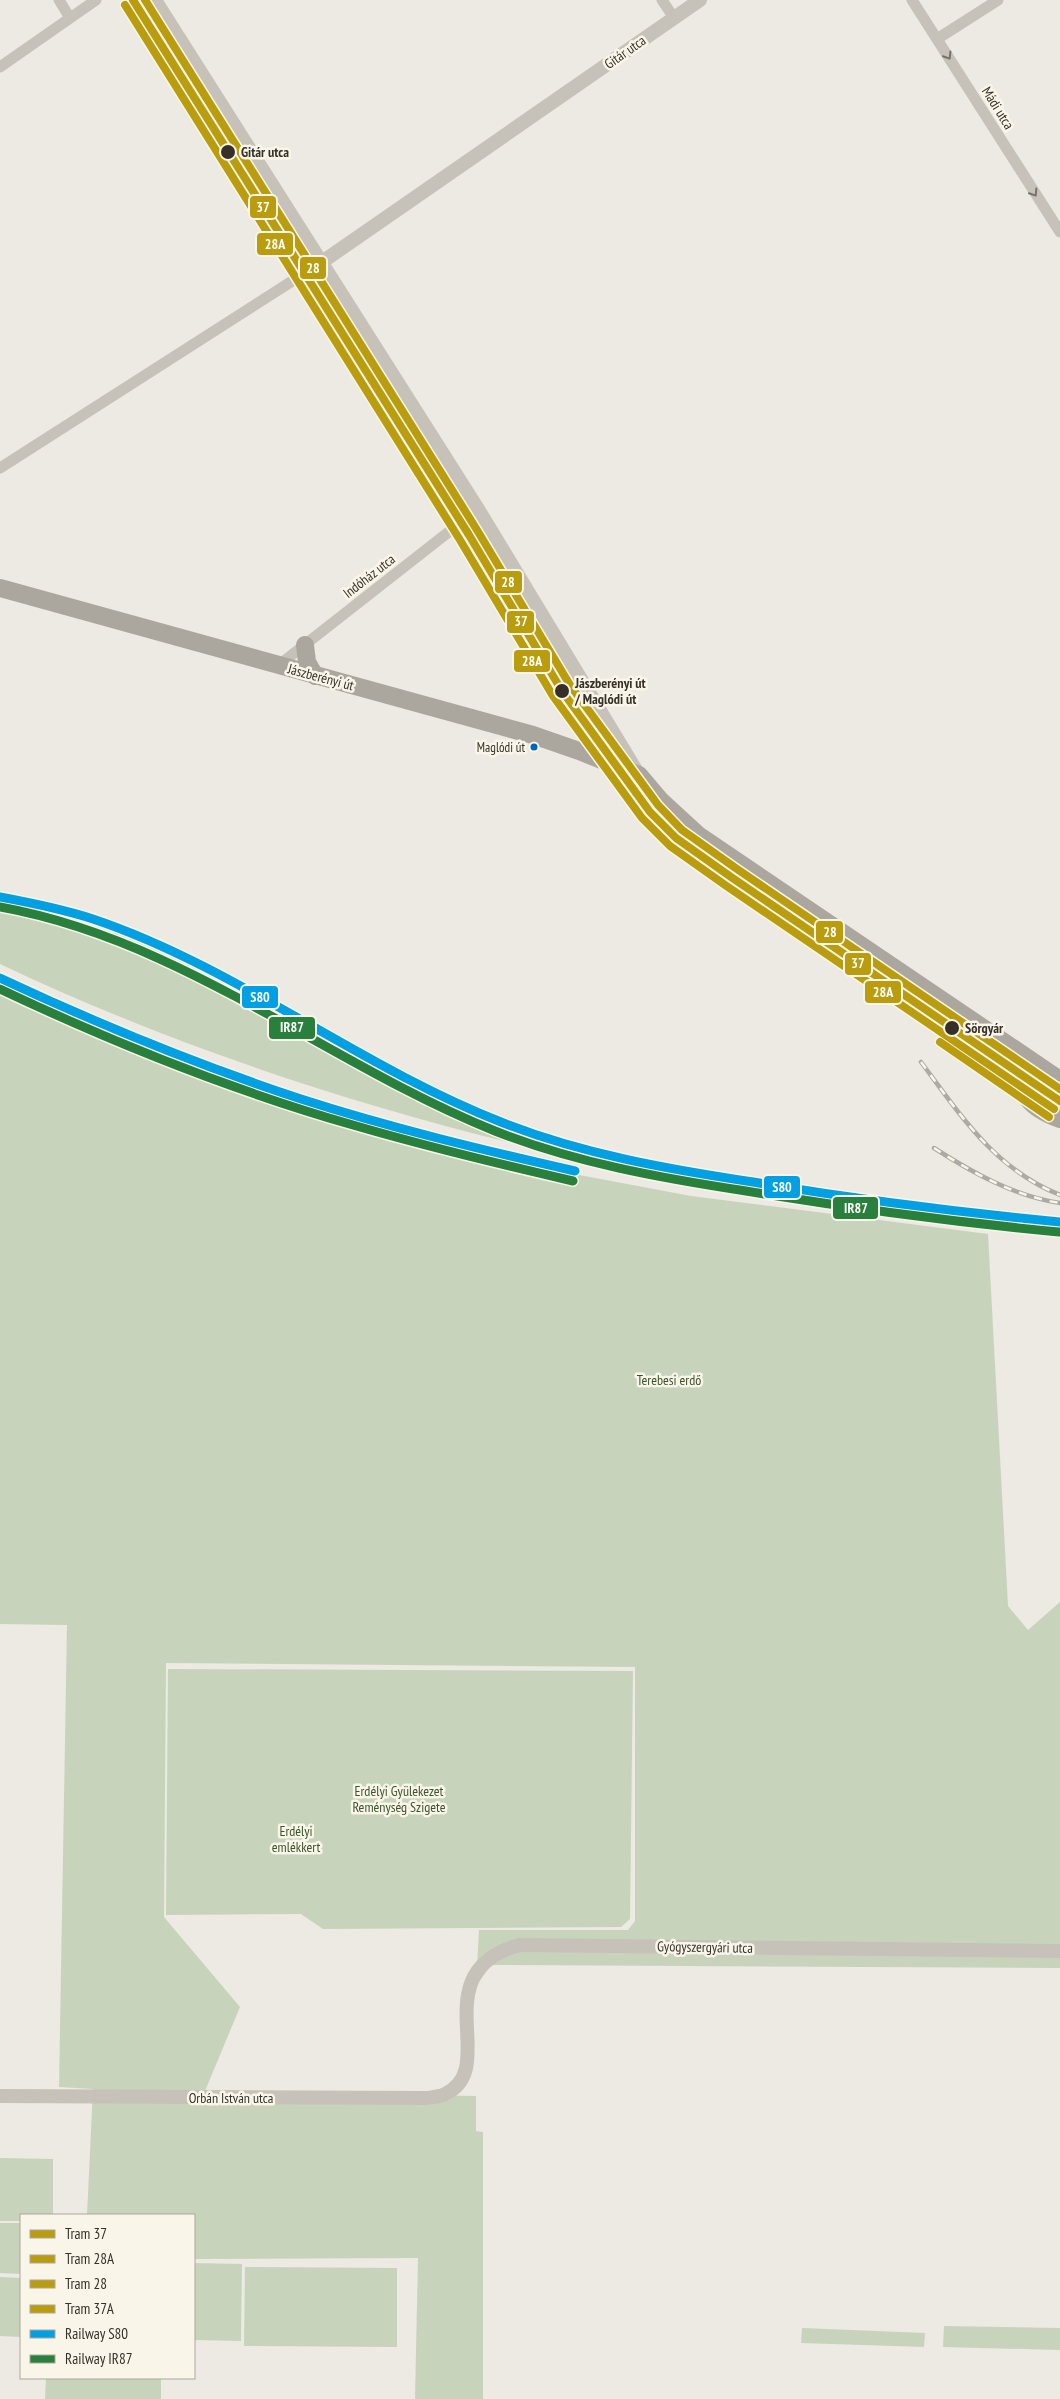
<svg xmlns="http://www.w3.org/2000/svg" width="1060" height="2399" viewBox="0 0 1060 2399" font-family="'PT Sans Narrow',sans-serif">
  <style>
    .green { fill: #c8d3bc }
    .lines { fill: none; stroke-linecap: round; stroke-linejoin: round }
    .minor { stroke: #c6c2ba; stroke-width: 11 }
    .tertiary { stroke: #c6c2ba; stroke-width: 14 }
    .primary { stroke: #aba79f; stroke-width: 18 }
    .rail-casing { stroke: #adaaa5; stroke-width: 4.5 }
    .rail { stroke: #f9f6e9; stroke-width: 2.5; stroke-dasharray: 8; stroke-linecap: butt }
    .rail-1-casing { stroke: #f9f6e9; stroke-width: 12 }
    .rail-2-casing { stroke: #f9f6e9; stroke-width: 12 }
    .rail-1 { stroke: #00a0e3; stroke-width: 9 }
    .rail-2 { stroke: #29803c; stroke-width: 9 }
    .tram-1-casing { stroke: #f9f6e9; stroke-width: 11 }
    .tram-2-casing { stroke: #f9f6e9; stroke-width: 11 }
    .tram-3-casing { stroke: #f9f6e9; stroke-width: 11 }
    .tram-4-casing { stroke: #f9f6e9; stroke-width: 11 }
    .tram-1 { stroke: #b99d0e; stroke-width: 8 }
    .tram-2 { stroke: #b99d0e; stroke-width: 8 }
    .tram-3 { stroke: #b99d0e; stroke-width: 8 }
    .tram-4 { stroke: #b99d0e; stroke-width: 8 }
    .oneway { stroke: #77726a }
    .stop-dot { fill: #363029; stroke: #f9f6e9; stroke-width: 2 }
    .bus-dot { fill: #0065bd; stroke: #f9f6e9; stroke-width: 2 }
    .labels { text-anchor: middle; stroke-width: 5; stroke-linejoin: round; paint-order: stroke }
    .bus-label { font-size: 13px; fill: #363029; stroke: #f9f6e9; text-anchor: end }
    .street-label { font-size: 14px; fill: #363029; stroke: #f9f6e9 }
    .stop-label { font-size: 14px; font-weight: bold; fill: #363029; stroke: #f9f6e9; text-anchor: start }
    .park-label { font-size: 14px; fill: #3c542d; stroke: #f9f6e9 }
    .line-badge { stroke: #f9f6e9; stroke-width: 2 }
    .badge-label { font-size: 14px; text-anchor: middle; font-weight: bold; fill: #fff }
  </style>
  <rect width="100%" height="100%" fill="#eceae2"/>
  <!-- green -->
  <path class="green" d="M0 908 69 919 130 937 188 964 420 1090 499 1127 578 1154 695 1179C655 1172 615 1167 575 1158 377 1113 184 1051 0 964Z
    M0 981 118 1036 199 1068 346 1117 417 1138 574 1174 691 1196 988 1234 1008 1606 1028 1630 1060 1602V1968L491 1965 476 1986 479 1930H628L635 1921V1667L166 1663 164 1917 240 2007 205 2091 476 2096V2131L483 2132V2399H415L418 2258 194 2259V2215H87L93 2089 59 2087 67 1625 0 1624Z
    M168 1669 633 1671 630 1919 621 1927 323 1929 301 1914 166 1915Z
    M0 2158 53 2159V2215H21V2221H0Z
    M0 2223H21V2274L0 2273Z
    M194 2263 242 2264 241 2341 194 2340Z
    M245 2267 397 2268V2347L244 2346Z
    M0 2277 21 2278V2337L0 2336Z
    M944 2326 1060 2328V2350L943 2347Z
    M802 2328 925 2333 924 2347 801 2343Z
    M46 2378H161V2399H45Z"/>
  <g class="lines">
    <!-- minor -->
    <path class="minor" d="M59 0 70 18
      M662 0 674 18
      M912 0 1060 232
      M937 39 998 0
      M0 67 96 0
      M0 468 322 262
      M279 665 478 509"/>
    <!-- tertiary -->
    <path class="tertiary" d="M155 0 478 509 639 775
      M322 262 700 0
      M0 2096 426 2098C432 2097 440 2097 445 2094 502 2068 421 1973 519 1945L1060 1951"/>
    <!-- primary -->
    <path class="primary" d="M0 588 533 735 579 751 639 775 661 801 698 835 1060 1080
      M305 645 307 662 315 676
      M1007 1045C1025 1082 1013 1102 1060 1119"/>
    <defs>
      <path id="rail" d="M921 1062C961 1116 995 1169 1060 1195
        M934 1148C973 1173 1014 1196 1060 1203"/>
    </defs>
    <!-- rail casing -->
    <use href="#rail" class="rail-casing"/>
    <!-- rail -->
    <use href="#rail" class="rail"/>
    <defs>
      <path id="rail-1" d="M0 897C32 903 62 909 93 919 236 967 360 1067 501 1122 582 1154 667 1169 753 1182 855 1199 957 1212 1060 1222
        M0 978C98 1024 198 1065 301 1099 391 1128 483 1150 575 1171"/>
      <path id="rail-2" d="M0 907C183 940 326 1063 495 1131 576 1163 661 1178 746 1191 850 1208 954 1222 1059 1232
        M0 989C114 1043 231 1090 353 1125 425 1146 499 1164 573 1181"/>
    </defs>
    <!-- rail-1 casing -->
    <use href="#rail-1" class="rail-1-casing"/>
    <!-- rail-2 casing -->
    <use href="#rail-2" class="rail-2-casing"/>
    <!-- rail-1 -->
    <use href="#rail-1" class="rail-1"/>
    <!-- rail-2 -->
    <use href="#rail-2" class="rail-2"/>
    <defs>
      <path id="tram-1" d="M133 0 469 535 562 691 650 812 676 838 731 877 1060 1101"/>
      <path id="tram-2" d="M125 5 460 540 553 696 642 818 670 846 725 885 1054 1109"/>
      <path id="tram-3" d="M145 0 477 530 570 685 658 805 682 830 737 869 1060 1089"/>
      <path id="tram-4" d="M940 1042 1049 1117"/>
    </defs>
    <!-- tram-1 casing -->
    <use href="#tram-1" class="tram-1-casing"/>
    <!-- tram-2 casing -->
    <use href="#tram-2" class="tram-2-casing"/>
    <!-- tram-3 casing -->
    <use href="#tram-3" class="tram-3-casing"/>
    <!-- tram-4 casing -->
    <use href="#tram-4" class="tram-4-casing"/>
    <!-- tram-1 -->
    <use href="#tram-1" class="tram-1"/>
    <!-- tram-2 -->
    <use href="#tram-2" class="tram-2"/>
    <!-- tram-3 -->
    <use href="#tram-3" class="tram-3"/>
    <!-- tram-4 -->
    <use href="#tram-4" class="tram-4"/>
  </g>
  <!-- one-way arrows -->
  <defs><path id="oneway-chevron" d="M-2-3.5L2.5 0L-2 3.5" fill="none" stroke-width="1.6" stroke-linecap="round" stroke-linejoin="round" transform="scale(1.25)"/></defs>
  <g class="oneway">
    <use href="#oneway-chevron" transform="translate(948 56) rotate(58)"/>
    <use href="#oneway-chevron" transform="translate(1034 193) rotate(57)"/>
  </g>
  <!-- markers -->
  <g class="stop-dot">
    <circle cx="228" cy="152" r="8"/>
    <circle cx="562" cy="691" r="8"/>
    <circle cx="952" cy="1028" r="8"/>
  </g>
  <circle class="bus-dot" cx="534" cy="747" r="4.5"/>
  <g class="labels">
    <!-- bus labels -->
    <g class="bus-label">
      <text x="525" y="752">Maglódi út</text>
    </g>
    <!-- street labels -->
    <g class="street-label">
      <text transform="translate(625 52) rotate(-35)" y="5">Gitár utca</text>
      <text transform="translate(998 108) rotate(58)" y="5">Mádi utca</text>
      <text transform="translate(369 576) rotate(-38)" y="5">Indóház utca</text>
      <text transform="translate(321 677) rotate(15)" y="5">Jászberényi út</text>
      <text transform="translate(705 1947) rotate(1)" y="5">Gyógyszergyári utca</text>
      <text x="231" y="2103">Orbán István utca</text>
    </g>
    <!-- stop labels -->
    <g class="stop-label">
      <text x="241" y="157">Gitár utca</text>
      <text x="575" y="688">Jászberényi út<tspan x="575" dy="16">/ Maglódi út</tspan></text>
      <text x="965" y="1033">Sörgyár</text>
    </g>
    <!-- park labels -->
    <g class="park-label">
      <text x="669" y="1385">Terebesi erdő</text>
      <text x="399" y="1796">Erdélyi Gyülekezet<tspan x="399" dy="16">Reménység Szigete</tspan></text>
      <text x="296" y="1836">Erdélyi<tspan x="296" dy="16">emlékkert</tspan></text>
    </g>
  </g>
  <g class="line-badge">
    <rect x="249" y="195" width="28" height="24" rx="5" fill="#b99d0e"/>
    <rect x="256" y="232" width="38" height="24" rx="5" fill="#b99d0e"/>
    <rect x="299" y="256" width="28" height="24" rx="5" fill="#b99d0e"/>
    <rect x="494" y="570" width="29" height="24" rx="5" fill="#b99d0e"/>
    <rect x="506" y="610" width="29" height="24" rx="5" fill="#b99d0e"/>
    <rect x="513" y="649" width="38" height="24" rx="5" fill="#b99d0e"/>
    <rect x="815" y="920" width="29" height="24" rx="5" fill="#b99d0e"/>
    <rect x="844" y="952" width="28" height="24" rx="5" fill="#b99d0e"/>
    <rect x="864" y="980" width="38" height="24" rx="5" fill="#b99d0e"/>
    <rect x="241" y="985" width="38" height="24" rx="5" fill="#00a0e3"/>
    <rect x="268" y="1016" width="48" height="24" rx="5" fill="#29803c"/>
    <rect x="763" y="1175" width="38" height="24" rx="5" fill="#00a0e3"/>
    <rect x="832" y="1196" width="47" height="24" rx="5" fill="#29803c"/>
  </g>
  <g class="badge-label">
    <text x="263" y="212">37</text>
    <text x="275" y="249">28A</text>
    <text x="313" y="273">28</text>
    <text x="508" y="587">28</text>
    <text x="521" y="626">37</text>
    <text x="532" y="666">28A</text>
    <text x="830" y="937">28</text>
    <text x="858" y="968">37</text>
    <text x="883" y="997">28A</text>
    <text x="260" y="1002">S80</text>
    <text x="292" y="1032">IR87</text>
    <text x="782" y="1192">S80</text>
    <text x="856" y="1213">IR87</text>
  </g>
  <!-- legend -->
  <rect x="20" y="2214" width="175" height="165" fill="#f9f6e9" stroke="#aba79c"/>
  <rect x="30" y="2230" width="25" height="8" fill="#b99d0e" stroke="#aba79c"/>
  <text x="65" y="2239" font-size="15" fill="#363029">Tram 37</text>
  <rect x="30" y="2255" width="25" height="8" fill="#b99d0e" stroke="#aba79c"/>
  <text x="65" y="2264" font-size="15" fill="#363029">Tram 28A</text>
  <rect x="30" y="2280" width="25" height="8" fill="#b99d0e" stroke="#aba79c"/>
  <text x="65" y="2289" font-size="15" fill="#363029">Tram 28</text>
  <rect x="30" y="2305" width="25" height="8" fill="#b99d0e" stroke="#aba79c"/>
  <text x="65" y="2314" font-size="15" fill="#363029">Tram 37A</text>
  <rect x="30" y="2330" width="25" height="8" fill="#00a0e3" stroke="#aba79c"/>
  <text x="65" y="2339" font-size="15" fill="#363029">Railway S80</text>
  <rect x="30" y="2355" width="25" height="8" fill="#29803c" stroke="#aba79c"/>
  <text x="65" y="2364" font-size="15" fill="#363029">Railway IR87</text>
</svg>
